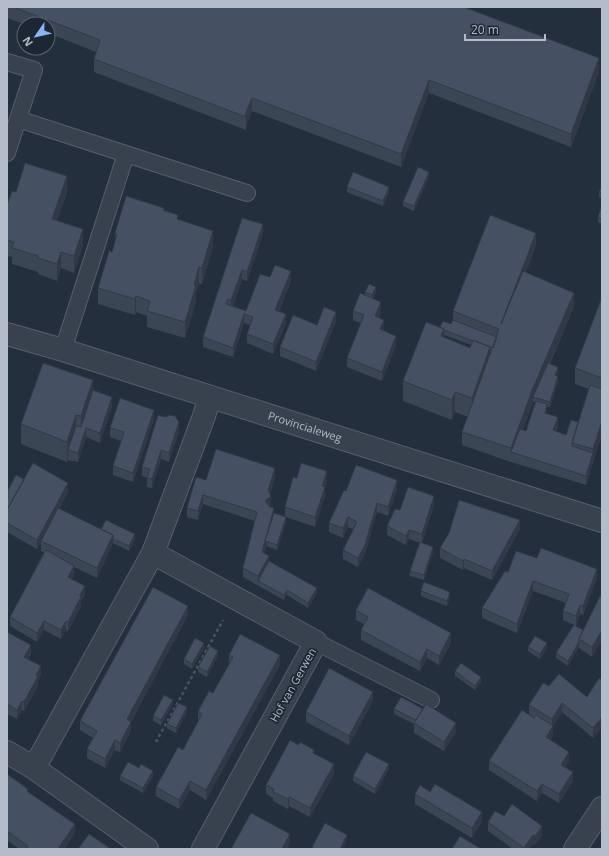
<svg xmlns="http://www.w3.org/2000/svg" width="609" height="856" viewBox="0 0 609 856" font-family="'Open Sans',sans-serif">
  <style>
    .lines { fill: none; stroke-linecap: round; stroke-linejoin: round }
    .service-casing { stroke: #565f6c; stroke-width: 18 }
    .minor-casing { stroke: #565f6c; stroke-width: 24 }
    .path { stroke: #44595c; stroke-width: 2.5; stroke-dasharray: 3 3; stroke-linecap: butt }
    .service { stroke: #38414e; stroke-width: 16 }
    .minor { stroke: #38414e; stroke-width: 22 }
    .wall { fill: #3b4654; fill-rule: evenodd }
    .shaded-wall { fill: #303945 }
    .building { fill: #455162; stroke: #303945 }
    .labels { text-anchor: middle; stroke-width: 3.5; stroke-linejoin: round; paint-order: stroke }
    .street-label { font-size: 11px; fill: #b4bcc9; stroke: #1d2633 }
  </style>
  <rect width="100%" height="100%" fill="#242f3e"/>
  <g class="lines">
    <defs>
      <path id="service" d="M7 62 34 70 18 119
        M7 153 18 119 126 154 63 350
        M126 154 247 193
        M316 642 431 700"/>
      <g id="minor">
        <path id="s1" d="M7 334 63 350 602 521"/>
        <path d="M153 553 316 642 203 849"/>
        <path d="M7 752 34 768 153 553 204 416 210 397"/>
        <path d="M34 768 147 849"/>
        <path d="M575 849 602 808"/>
      </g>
    </defs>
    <!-- service casing -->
    <use href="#service" class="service-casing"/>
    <!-- minor casing -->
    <use href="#minor" class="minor-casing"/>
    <!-- path -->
    <path class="path" d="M156 742 223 620"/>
    <!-- service -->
    <use href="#service" class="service"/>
    <!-- minor -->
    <use href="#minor" class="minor"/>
  </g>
  <!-- wall -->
  <path class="wall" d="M7 7H464L599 72 571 147 429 93 401 167 252 111 246 126V130L94 72V59L96 52 48 33V24H24L7 18Z
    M429 177 414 211 403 206V202Z
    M602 186V198L599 197V192Z
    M347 187 389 192 383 206 347 192Z
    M16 192H67L57 221 83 245 74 273 61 268 57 281 38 274V272L12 264V257L7 256V205Z
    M602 205V224L598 222V217Z
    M164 211 178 220 213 247 202 284H199L196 292V302L185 338 147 327V316L136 312 135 315 98 304V288L112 252 115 242V233Z
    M263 234 247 281 242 279 233 306 246 311 270 277 291 281 279 311 286 323 273 354 247 343V334L250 325 244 323 233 357 203 347V337Z
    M536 246 526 272 574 306 550 364 558 372 556 375 558 381 550 407 547 406V414L558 426 556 432 566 435 578 422 589 389 575 384V368L602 297V434L586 485 511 462 462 445V432L468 417 455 412 452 420 403 401V381L440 327 451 324 453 321V311ZM444 335 471 345 470 348 444 337ZM533 402H535L526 431 523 430Z
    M365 292H376L373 299 381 311 379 318 384 329 383 331 396 345 382 381 347 367V358L361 323 353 320V311L365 295Z
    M336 321 316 371 280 356V347L317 325Z
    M93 390 112 406 100 443 86 437 78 462 68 460V458L67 462 21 444V424Z
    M154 419 133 482 113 475V466L121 441 110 437V428Z
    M179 431 169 462 161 459 152 488 147 487V478L142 476V467Z
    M275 477 270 493 271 505 269 506 274 513 285 516V507L297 478 327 480 325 487V496L315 527 286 517V522L277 550 266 546 264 554 269 561 317 593 308 608 287 595 284 600 243 577V568L255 521 203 504 198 520 187 517V508L206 480Z
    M24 479 68 492 59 509 101 529 135 539 129 551 113 543 97 578 74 567V575L72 579 85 595 81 601V606L68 631 66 630 61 639 44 630 37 642 10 626V617L44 552 41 551V541L45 535 37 549 7 532V490H8Z
    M397 489 388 516 377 512 365 554 358 567 343 559V550L354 530 348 527 343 538 329 532V523L346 491Z
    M434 505 422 543 433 552 424 580 410 576V571L420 543 409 539 406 545 387 535V526L400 510Z
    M520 529 492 580 464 568 463 570 440 558V548Z
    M537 558 597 578 583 615 580 614 576 626 583 630 602 597V640L592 657 579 648V647L568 666 556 658V653L574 625 563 620V611L566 603 533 591 517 633 482 618V608L508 572Z
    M421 591 450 596 447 606 421 596Z
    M356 610 451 643 439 665 427 658 420 671 361 640V630L364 624 356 620Z
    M188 615 131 722V731L120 752 115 750 105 768 87 758V749L93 738 80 730V721Z
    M7 632 31 655 28 659 41 675 38 681V686L24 711 22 710 17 719 7 714Z
    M528 647 547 648 540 659 528 651Z
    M204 648 192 669 184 664V659Z
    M229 655 280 665 206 800 190 790 179 809 156 796V787L183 750 198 721V711L213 693 229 664Z
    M218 656 207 677 198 672V667Z
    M455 671 481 682 475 690 455 676Z
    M602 680V727L593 738 562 712 553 727V736L550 740 569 761 565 767 573 781 559 803 542 793 537 801 489 770V761L534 718 529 714V705L549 686 587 697Z
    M373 701 349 745 306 722V712Z
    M173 704 161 725 153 721V716Z
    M394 709 456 732 444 751 414 733V724L394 714Z
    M187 712 176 733 167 728V724Z
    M314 753 334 774 310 817 289 806 288 809 273 801V798L266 794V785Z
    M389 769 375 794 353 781V776Z
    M7 774 75 833 64 849H19L7 840Z
    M120 776H153L143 793 120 780Z
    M415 794 482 821 472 838 415 804Z
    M504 816 542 835 536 844 532 845 529 849H513L488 831V822Z"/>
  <!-- shaded-wall -->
  <path class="shaded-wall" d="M599 58V72L571 147V134Z
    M429 80V93L401 167V154Z
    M252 98V111L246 126V117L245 115Z
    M429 172V177L414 211V206Z
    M67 176V192L52 236V219Z
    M389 187V192L383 206V201Z
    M263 224V234L247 281V272Z
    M83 229V245L74 273V256Z
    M213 231V247L202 284V268Z
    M536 233V246L501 338V324Z
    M61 252V268L57 281V264Z
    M199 267V284L196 292V302L185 338V322L194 285Z
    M242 270V279L231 310V300Z
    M291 271V281L275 319V310Z
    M376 287V292L372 300V295Z
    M574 293V306L535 397H533V402L514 453 511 452V448L533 388Z
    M136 296V312L135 315V299Z
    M381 302V311L375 326V316Z
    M336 312V321L316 371V362Z
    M244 314V323L233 357V348Z
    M286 314V323L273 354V344Z
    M384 320V329L380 339V329Z
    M444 329V349L441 336Z
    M396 336V345L382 381V372Z
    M490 347V367L472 418V398Z
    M558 367V372L555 380V375Z
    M558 376V381L550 407V402Z
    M93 380V400L81 436V416Z
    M455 392V412L452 420V400Z
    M112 397V406L100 443V433Z
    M547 404V414L545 413Z
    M154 410V419L133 482V473Z
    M76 415V435L68 450V458L67 462V442Z
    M558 417V426L553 440V430Z
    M602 421V434L586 485V476L593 453V449Z
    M179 422V431L169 462V453Z
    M86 428V437L78 462V453Z
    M161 450V459L152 488V479Z
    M275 468V477L268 498 271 496V505L265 510V501Z
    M327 471V480L323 492 325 487V496L315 527V517L322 486Z
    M397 480V489L388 516V507Z
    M68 483V492L37 549V540Z
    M8 491V504L7 507V493Z
    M203 495V504L198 520V511Z
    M434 496V505L422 543V534Z
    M377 503V512L365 554 358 567V558Z
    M274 508V518L262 562V552Z
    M286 517V522L277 550V545Z
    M348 517V527L343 538V528Z
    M520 520V529L492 580V571Z
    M409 530V539L406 545V536Z
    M135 534V539L129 551V546Z
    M113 535V544L97 578V568Z
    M433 547V552L424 580V575Z
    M269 556V566L258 581V585V576Z
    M464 559V568L463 570V561Z
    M74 566V575L68 586V577Z
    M597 569V578L583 615V606Z
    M533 581V591L517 633V624Z
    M85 586V595L81 601V606L68 631V622Z
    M317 588V593L308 608V603Z
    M287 590V595L284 600V595Z
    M450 592V596L447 606V601Z
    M580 605V614L576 626V616Z
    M188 606V615L127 729V719Z
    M44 621V630L37 642V633Z
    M66 621V630L61 639V630Z
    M602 630V640L592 657V647Z
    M451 633V643L439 665V656Z
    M579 642V647L568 666V661Z
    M204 643V648L192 669V664Z
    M547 643V648L540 659V654Z
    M31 645V655L24 666V657Z
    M427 649V658L420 671V662Z
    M218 651V656L207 677V672Z
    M280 655V665L206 800V790Z
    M41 666V675L38 681V686L24 711V702Z
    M481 677V682L475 690V686Z
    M373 692V701L349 745V736Z
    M173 700V704L161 725V720Z
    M22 701V710L17 719V710Z
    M562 703V712L553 727V736L546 747V737L552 728V719Z
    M187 707V712L176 733V728Z
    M602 717V727L593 738V728Z
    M131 722V731L120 752V743Z
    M456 723V732L444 751V742Z
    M115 740V750L105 768V759Z
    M569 752V761L561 774V765Z
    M334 764V774L310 817V808Z
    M389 764V769L375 794V789Z
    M153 771V776L143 793V788Z
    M573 772V781L559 803V794Z
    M190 781V790L179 809V800Z
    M542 784V793L537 801V791Z
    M289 797V806L288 809V799Z
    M482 812V821L472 838V828Z
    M75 824V833L64 849H58Z
    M542 826V835L536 844 532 845 529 849H524V848L532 836Z
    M290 834V843L287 849H282Z
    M347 835V840L342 849H340Z"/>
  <!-- building -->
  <path class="building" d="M13 7H464L599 58 571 134 429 80 401 154 252 98 245 115 246 117 94 59 100 40Z
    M25 163 67 176 52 219 83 229 74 256 61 252 57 264 38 258V256L12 248 14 242 7 240V205L12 191 16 192Z
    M418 167 429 172 414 206 403 202Z
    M353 172 389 187 383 201 347 187Z
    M602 186V193L599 192Z
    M126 196 164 208 163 210 178 215 177 219 213 231 202 268 199 267 194 285H196L185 322 147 311 150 301 136 296 135 299 98 288 109 251 112 252 117 234 115 233Z
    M602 205V219L598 217Z
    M490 215 536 233 501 324 523 271 574 293 533 388 511 448 462 432 499 329 453 311Z
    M242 218 263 224 247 272 242 270 231 300 228 299 226 304 246 311 260 274 270 277 275 265 291 271 275 310 286 314 273 344 247 334 253 317 244 314 233 348 203 337Z
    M369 284 376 287 372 295 365 292Z
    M360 293 381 302 375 316 384 320 380 329 396 336 382 372 347 358 364 315 353 311Z
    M602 297V378L575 368Z
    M324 307 336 312 316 362 280 347 293 315 317 325Z
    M453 320 497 337 493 348 473 340V341L444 330V329L440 327 443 321 451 324Z
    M426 322 444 329 441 336 470 348 473 340 490 347 472 398 455 392 452 400 403 381Z
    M43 363 93 380 81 416 76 415 67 442 21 424Z
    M548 363 558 367 555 375 558 376 550 402 533 397Z
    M590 385 602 389V421L593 449 572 443Z
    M93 390 112 397 100 433 86 428 78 453 68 450 76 426 81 427Z
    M120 398 154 410 133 473 113 466 124 432 110 428Z
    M536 401 547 404 545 413 558 417 553 430 566 435 571 420 578 422 572 443V446L593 453 586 476 511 452 520 429 526 431Z
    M158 415 165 417 170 415 175 416 179 422 169 453 161 450 152 479 147 478 150 469 142 467Z
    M216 449 275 468 268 490 271 496 265 501 270 507 274 508 262 552 269 556 258 576 243 568 257 512 203 495 198 511 187 508 196 477 206 480Z
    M33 463 68 483 37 540 7 523V510Z
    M301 463 327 471 322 486 325 487 315 517 285 507 293 477 297 478Z
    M356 465 397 480 388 507 377 503 365 545 358 558 343 550 357 522 348 517 343 528 329 523 344 490 346 491Z
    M16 475 24 479 7 510V502L8 499V490Z
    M408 487 434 496 422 534 409 530 406 536 387 526 395 509 400 510Z
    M459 500 520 520 492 571 464 559 463 561 440 548 449 533Z
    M58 508 113 535 97 568 41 541Z
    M274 513 286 517 277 545 265 541Z
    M106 520 135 534 129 546 113 539V535L101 529Z
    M420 542 433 547 424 575 410 571Z
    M541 548 597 569 583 606 580 605 576 616 563 611 569 594 533 581 517 624 482 608 505 571 508 572 516 551 537 558Z
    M46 550 74 566 68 577 85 586 80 595 81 597 68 622 66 621 61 630 44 621 37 633 10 617Z
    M269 561 317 588 308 603 287 590 284 595 258 581Z
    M424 582 450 592 447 601 421 591Z
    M153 587 188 606 127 719 131 722 120 743 115 740 105 759 87 749 97 731 80 721Z
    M368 588 451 633 439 656 427 649 420 662 361 630 368 617 356 610Z
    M600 596 602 597V630L592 647 579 639Z
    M574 625 583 630 579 639V642L568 661 556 653Z
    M7 632 31 645 24 657 41 666 36 675 38 676 24 702 22 701 17 710 7 704Z
    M240 634 280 655 206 790 190 781 179 800 156 787 178 747 183 750 202 714 198 711 209 691 213 693 233 657 229 655Z
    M535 636 547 643 540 654 528 647Z
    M195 638 204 643 192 664 184 659Z
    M210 646 218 651 207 672 198 667Z
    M461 663 481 677 475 686 455 671Z
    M329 668 373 692 349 736 306 712Z
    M559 674 587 697 599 678 602 680V717L593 728 562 703 552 719 529 705 543 683 549 686Z
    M164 695 173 700 161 720 153 716Z
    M401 697 423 709 416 720 394 709Z
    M178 703 187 707 176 728 167 724Z
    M426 704 456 723 444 742 414 723Z
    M522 710 534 718 536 715 553 726 546 737 569 752 561 765 573 772 559 794 542 784 537 791 489 761Z
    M290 740 298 745 300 742 314 750 313 753 334 764 310 808 289 797 288 799 273 792 274 789 266 785Z
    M366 752 389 764 375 789 353 776Z
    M128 762 139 768 141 764 153 771 143 788 120 776Z
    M7 774 28 789 27 791 31 794 75 824 58 849H26L28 846 7 831Z
    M435 784 482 812 472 828 415 794 420 785 430 792Z
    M512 804 542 826 536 835 532 836 524 848 488 822 495 811 504 816Z
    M251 813 290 834 282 849H231Z
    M325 823 347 835 340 849H315L312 847Z
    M89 834 111 849H78Z
    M460 836 481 849H452Z"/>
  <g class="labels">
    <!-- street labels -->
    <g class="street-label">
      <text dy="4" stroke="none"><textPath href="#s1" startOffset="312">Provincialeweg</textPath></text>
      <text transform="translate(293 685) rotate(-61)" y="4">Hof van Gerwen</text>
    </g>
  </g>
  <!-- border -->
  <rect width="609" height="856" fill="none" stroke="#b4bcc9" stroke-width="16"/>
  <!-- north arrow -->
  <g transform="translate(36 36) rotate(236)"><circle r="19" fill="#1d2633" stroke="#59626f"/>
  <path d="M0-3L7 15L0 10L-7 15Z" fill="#8ab4f8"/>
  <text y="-6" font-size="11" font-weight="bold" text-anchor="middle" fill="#b4bcc9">N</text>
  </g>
  <!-- scale -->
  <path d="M465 34v6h80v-6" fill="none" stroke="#b4bcc9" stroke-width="2"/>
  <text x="471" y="34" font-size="12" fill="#b4bcc9" stroke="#1d2633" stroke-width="3" paint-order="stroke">20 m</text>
</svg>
